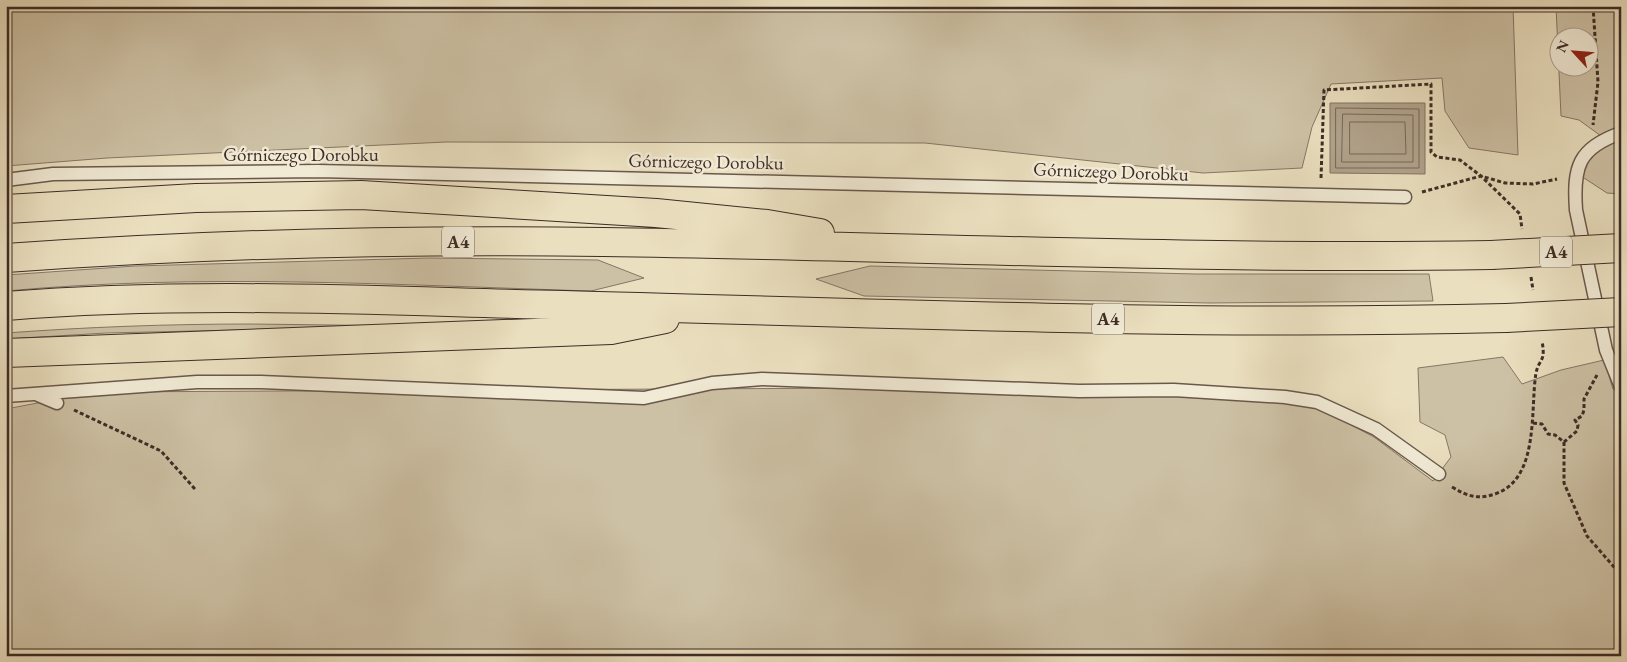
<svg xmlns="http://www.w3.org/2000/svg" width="1627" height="662" viewBox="0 0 1627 662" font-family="'EB Garamond',serif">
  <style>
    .green { fill: #cdc1a5; stroke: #867666; fill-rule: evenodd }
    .water { fill: #b0a28b; stroke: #827363 }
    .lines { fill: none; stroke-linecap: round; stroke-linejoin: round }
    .shore { stroke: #776758; stroke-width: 1 }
    .service-casing { stroke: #69594c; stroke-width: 15 }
    .motorway-casing { stroke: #3e2c26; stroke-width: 30 }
    .path { stroke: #3e2c26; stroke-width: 3; stroke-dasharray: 4 2.5; stroke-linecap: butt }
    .service { stroke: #f1ead5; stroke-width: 12 }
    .motorway { stroke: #eadfbf; stroke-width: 28 }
    .motorway-bridge-casing { stroke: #3e2c26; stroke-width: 30; stroke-linecap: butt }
    .motorway-bridge { stroke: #eadfbf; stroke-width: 28 }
    .labels { text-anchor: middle; stroke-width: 5; stroke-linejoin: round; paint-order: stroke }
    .shield { fill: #f1ead5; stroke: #74655a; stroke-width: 1 }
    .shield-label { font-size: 18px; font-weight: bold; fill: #3e2c26 }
    .street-label { font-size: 19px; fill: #3e2c26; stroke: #f1ead5 }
  </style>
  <rect width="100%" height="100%" fill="#eadfbf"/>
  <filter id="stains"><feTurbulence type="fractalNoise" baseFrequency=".004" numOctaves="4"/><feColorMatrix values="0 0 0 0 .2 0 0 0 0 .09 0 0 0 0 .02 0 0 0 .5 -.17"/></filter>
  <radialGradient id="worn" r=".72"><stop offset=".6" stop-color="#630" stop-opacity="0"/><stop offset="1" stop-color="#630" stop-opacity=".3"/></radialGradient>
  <!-- green -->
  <path class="green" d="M6 6H1513L1518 155 1469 148 1445 111 1442 78 1331 84 1312 127 1302 168 1203 173 925 143 446 142 107 158 6 166Z
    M1556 6H1621V128L1601 136 1579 120 1561 116ZM1560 38H1590V68H1560Z
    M1621 139V194L1607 193 1581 176C1586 156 1602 147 1621 139Z
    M429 258 598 260 644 278 591 291C396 285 201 273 6 291V275L135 266Z
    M870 266 1196 274H1429L1433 301 1209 303 864 296 816 279Z
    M250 324 415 326 106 333 6 339V333C87 327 169 324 250 324Z
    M1503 357 1522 384 1561 370 1604 360 1613 389 1621 395V656H6V409L95 392 1064 387 1268 401 1319 408 1374 437 1433 481 1451 457 1445 435 1420 422 1418 368Z"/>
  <!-- water -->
  <path class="water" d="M1330 103H1425V174L1330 173Z"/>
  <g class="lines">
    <!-- shore -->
    <path class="shore" d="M1336 108 1419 109V168H1336Z
      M1343 114 1413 115V162H1342Z
      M1350 122H1405L1406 154H1350Z"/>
    <defs>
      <path id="service" d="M1621 133C1578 148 1573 167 1576 210L1606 350 1621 387
        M6 180 53 174 318 171 1405 197
        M38 395 57 403
        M6 396 197 382H261L644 398 712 383 762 379 1079 391 1174 390 1285 397 1317 402 1376 429 1439 474"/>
      <path id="motorway" d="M6 209 196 198 361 195 656 213 767 224 820 233
        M6 258C205 244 404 239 603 242 899 246 1195 260 1491 255
        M6 306C192 291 378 301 564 305 878 313 1192 326 1506 318
        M6 353 611 330 665 319"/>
    </defs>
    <!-- service casing -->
    <use href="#service" class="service-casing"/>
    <!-- motorway casing -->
    <use href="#motorway" class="motorway-casing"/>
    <!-- path -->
    <path class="path" d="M1593 6 1598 82 1593 125
      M1321 178 1324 90 1431 84V152L1437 157 1460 160 1481 176 1520 214 1522 229
      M1422 192 1481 176 1505 183 1533 184 1557 179
      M1531 277 1533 290
      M74 410 161 451 195 489
      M1533 423 1542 424 1548 434 1555 435 1564 442 1577 431 1578 425 1575 420 1582 416 1584 410V399L1597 375
      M1564 442V483L1587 536 1621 575
      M1452 487C1467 496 1478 500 1495 494 1540 479 1530 409 1536 373 1539 358 1546 363 1542 341"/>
    <!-- service -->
    <use href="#service" class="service"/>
    <!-- motorway -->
    <use href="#motorway" class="motorway"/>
    <defs>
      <path id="motorway-bridge" d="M1491 255 1621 248
        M1506 318 1621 312"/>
    </defs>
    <!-- motorway-bridge casing -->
    <use href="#motorway-bridge" class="motorway-bridge-casing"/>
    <!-- motorway-bridge -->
    <use href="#motorway-bridge" class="motorway-bridge"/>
  </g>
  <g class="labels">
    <!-- shield labels -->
    <g class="shield">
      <rect x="442" y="226.5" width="32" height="31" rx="4"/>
      <rect x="1540" y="236.5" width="32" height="31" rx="4"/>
      <rect x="1092" y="303.5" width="32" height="31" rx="4"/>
    </g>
    <g class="shield-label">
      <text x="458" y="248">A4</text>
      <text x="1556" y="258">A4</text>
      <text x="1108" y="325">A4</text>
    </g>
    <!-- street labels -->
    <g class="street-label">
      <text x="301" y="161">Górniczego Dorobku</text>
      <text transform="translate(706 161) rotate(1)" y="7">Górniczego Dorobku</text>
      <text transform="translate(1111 171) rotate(2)" y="7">Górniczego Dorobku</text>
    </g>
  </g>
  <!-- margin -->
  <rect width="1627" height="662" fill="none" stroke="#eadfbf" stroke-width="25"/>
  <rect x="8" y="8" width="1612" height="647" fill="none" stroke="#3e2c26" stroke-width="2.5"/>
  <rect x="12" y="12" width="1602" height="637" fill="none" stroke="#3e2c26"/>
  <!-- north arrow -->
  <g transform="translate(1574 52) rotate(296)"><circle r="24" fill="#f1ead5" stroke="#a99e8f"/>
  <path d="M0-4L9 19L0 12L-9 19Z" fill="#8f2418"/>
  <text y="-8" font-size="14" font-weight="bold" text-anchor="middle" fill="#3e2c26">N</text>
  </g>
  <rect width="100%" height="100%" filter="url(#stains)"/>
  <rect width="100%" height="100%" fill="url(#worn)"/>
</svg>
